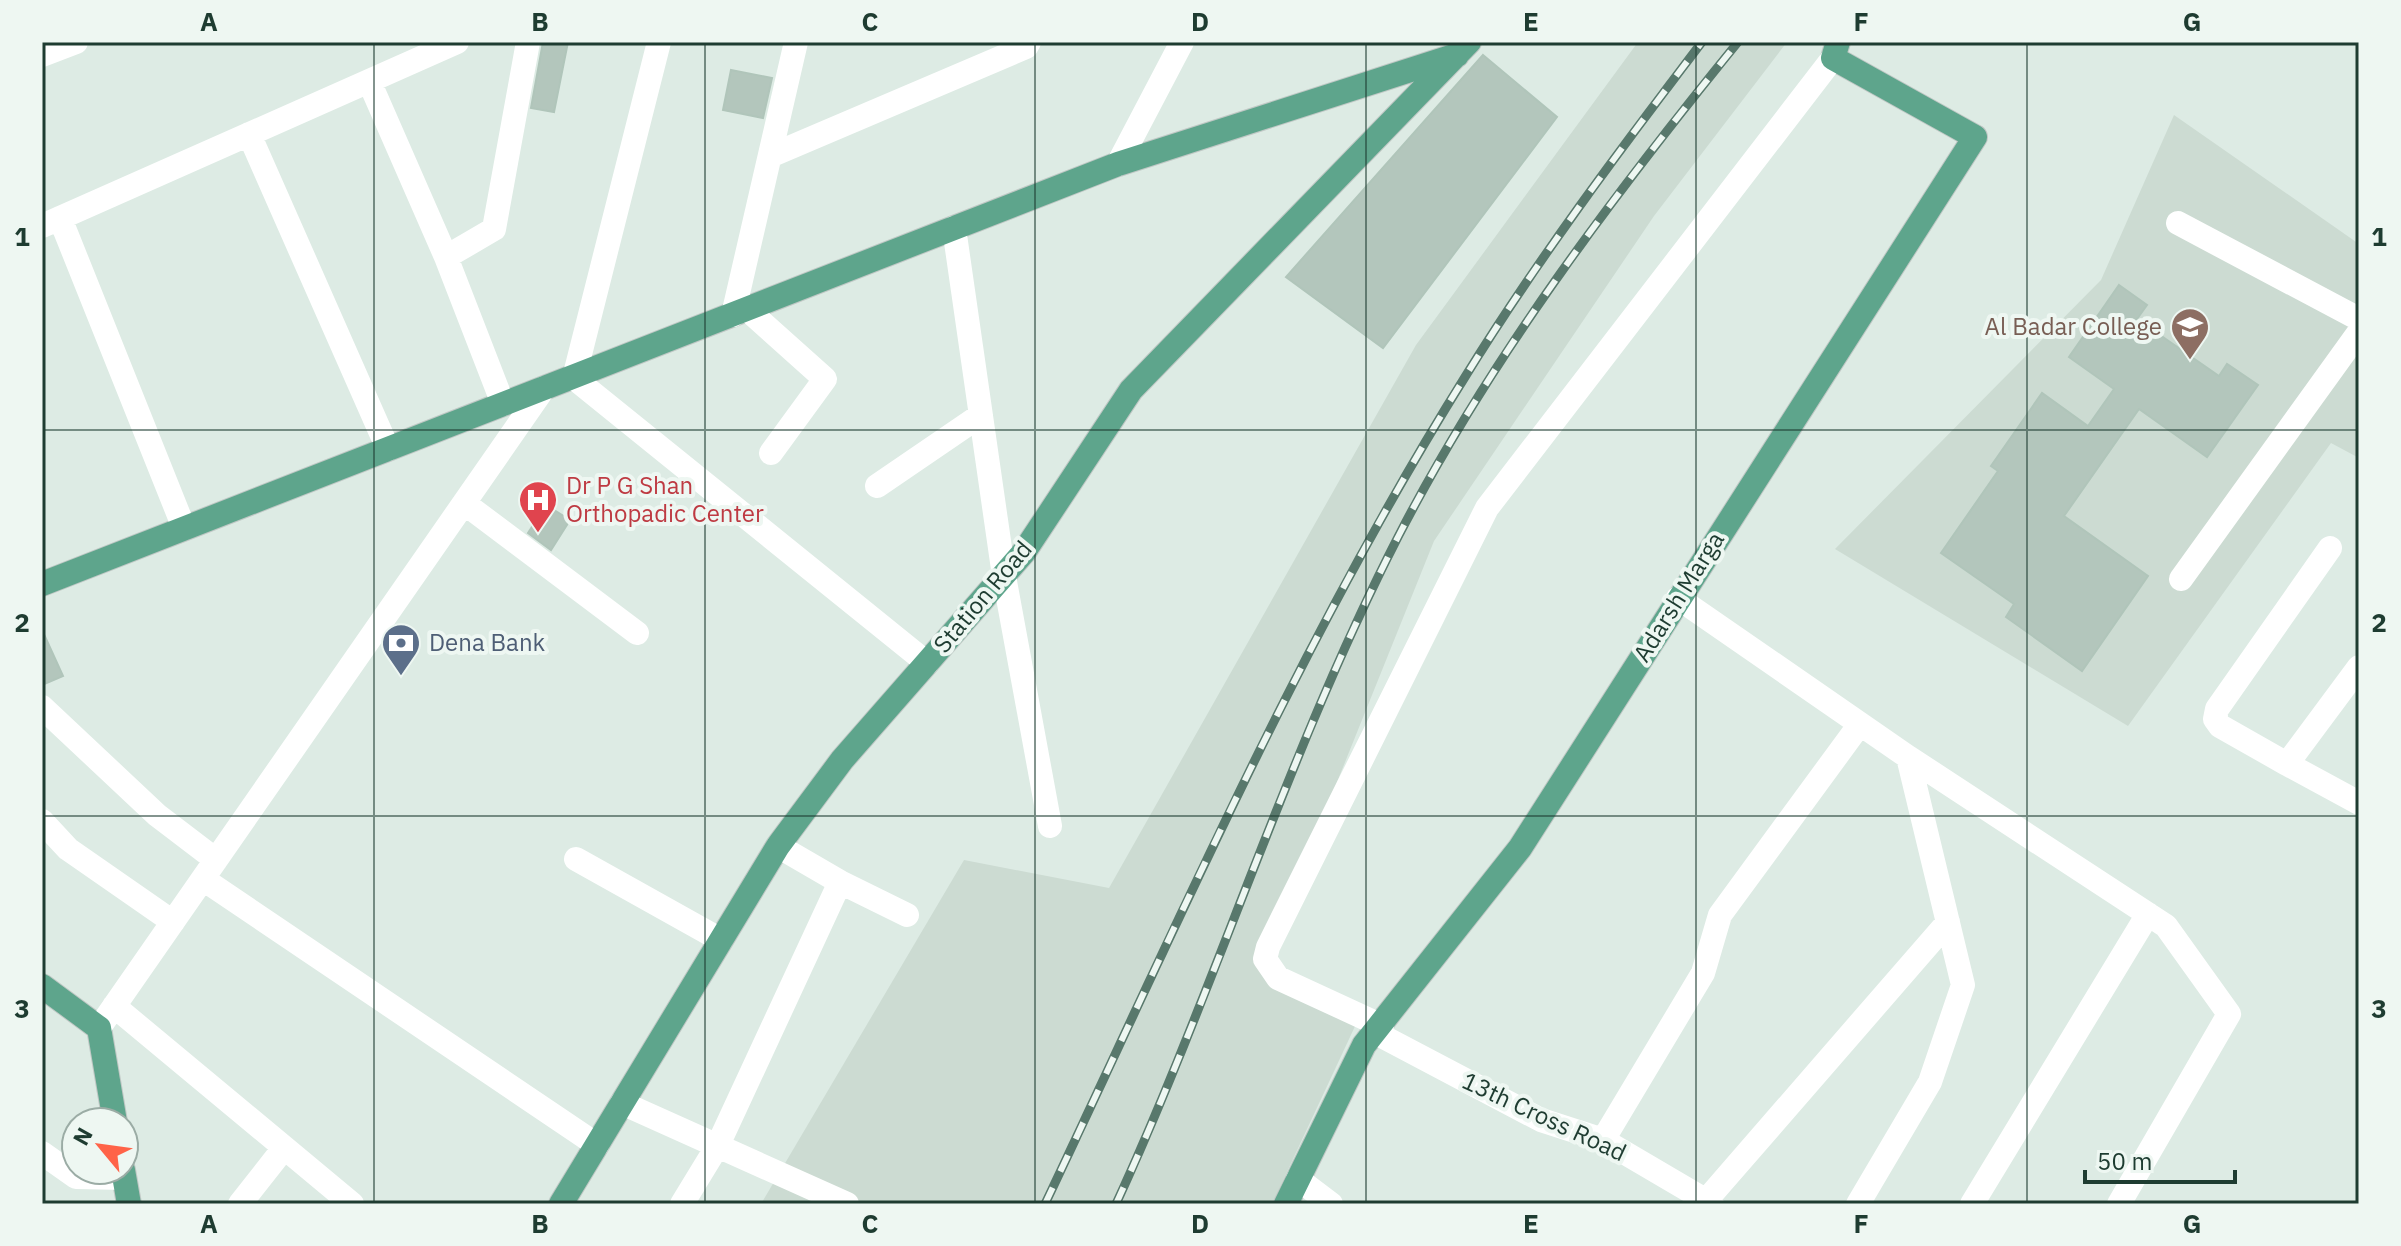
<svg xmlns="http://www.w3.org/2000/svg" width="2401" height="1246" viewBox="0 0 2401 1246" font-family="'IBM Plex Sans',sans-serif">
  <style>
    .built { fill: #ccdbd2 }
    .building { fill: #b3c6bc; stroke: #b0c5ba; stroke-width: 2 }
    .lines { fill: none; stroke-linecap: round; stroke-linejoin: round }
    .major-casing { stroke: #c0c8c5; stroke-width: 26 }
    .minor { stroke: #fff; stroke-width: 24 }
    .major { stroke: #5ea58c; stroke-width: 24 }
    .rail-casing { stroke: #58786c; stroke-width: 9 }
    .rail { stroke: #eef7f2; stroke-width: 6; stroke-dasharray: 18; stroke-linecap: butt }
    .grid { fill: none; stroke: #1e3c31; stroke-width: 2; stroke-opacity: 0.55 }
    .labels { text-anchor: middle; stroke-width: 8; stroke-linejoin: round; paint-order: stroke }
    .education-label { font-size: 24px; fill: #785e54; stroke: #eef7f2; text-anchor: end }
    .health-label { font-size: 24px; fill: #be3a42; stroke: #eef7f2; text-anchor: start }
    .street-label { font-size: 24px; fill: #1e3c31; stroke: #eef7f2 }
    .service-label { font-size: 24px; fill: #4e5e75; stroke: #eef7f2; text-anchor: start }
    .neatline { fill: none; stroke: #1e3c31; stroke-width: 3 }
    .grid-label { font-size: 26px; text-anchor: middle; font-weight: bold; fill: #1e3c31 }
  </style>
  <rect width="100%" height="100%" fill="#ddebe4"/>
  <!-- built -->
  <path class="built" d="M1638 42H1787L1654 216 1434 541 1267 956 1357 1022 1272 1204H761L964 860 1109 888 1416 345Z
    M2174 115 2359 244V458L2331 443 2128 726 1835 549 2101 280Z"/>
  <!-- building -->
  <path class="building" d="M543 42H568L554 112 531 108Z
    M1483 55 1557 117 1383 348 1286 277Z
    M731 70 772 78 763 118 723 110Z
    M2119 285 2147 305 2137 319 2219 376 2227 364 2258 385 2207 457 2139 409 2064 516 2148 576 2082 671 2006 617 2014 604 1941 553 1998 471 1991 466 2042 393 2088 426 2114 389 2069 357Z
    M546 505 570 520 551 550 528 533Z
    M42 630 63 676 42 685Z"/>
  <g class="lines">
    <defs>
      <path id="major" d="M42 584 1118 164 1457 55
        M42 986 99 1028 115 1122
        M123 1170 129 1204
        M561 1204 778 846 842 760 1024 552 1131 390 1469 42
        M1286 1204 1364 1045 1520 848 1975 137 1833 58 1838 42"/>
    </defs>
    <!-- major casing -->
    <use href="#major" class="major-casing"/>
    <!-- minor -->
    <path class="minor" d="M659 42 574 378 927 663
      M42 55 76 42
      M369 81 446 257
      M249 134 388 449
      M770 156 1026 47 1029 42
      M1118 164 1182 42
      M60 218 184 528
      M2178 223 2359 319
      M42 226 457 42
      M954 228 1004 576 1050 826
      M748 310 825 379 771 453
      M733 315 796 42
      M503 404 446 257 494 229 528 42
      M877 486 981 415
      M464 503 637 633
      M2181 579 2359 332
      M1678 598 1908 757 1963 985 1930 1082 1858 1204
      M2359 667 2287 764 2359 803
      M42 707 157 815 216 860
      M1908 757 2166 926 2229 1014 2119 1204
      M2287 764 2220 726 2215 719 2217 709 2330 548
      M42 821 68 849 173 922
      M576 859 721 940
      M203 879 597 1145
      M840 882 907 915
      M114 1006 352 1204
      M1382 1026 1278 978 1265 959 1268 947 1487 508 1833 58
      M99 1028 544 388
      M1374 1032 1541 1120 1603 1140 1712 1204
      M622 1103 847 1204
      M1603 1140 1703 973 1720 915 1860 724
      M42 1153 76 1177 124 1178
      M1298 1179 1331 1204
      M240 1204 284 1148
      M682 1204 718 1145 840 882 778 846
      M1703 1204 1948 922
      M1972 1204 2148 914"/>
    <!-- major -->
    <use href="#major" class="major"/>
    <defs>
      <path id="rail" d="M1045 1204C1177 925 1301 639 1465 377 1537 260 1619 151 1702 42
        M1116 1204C1217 984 1288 751 1399 535 1491 357 1612 197 1738 42"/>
    </defs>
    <!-- rail casing -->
    <use href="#rail" class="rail-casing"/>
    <!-- rail -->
    <use href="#rail" class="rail"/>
  </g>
  <!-- grid -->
  <path class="grid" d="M374 42V1204M705 42V1204M1035 42V1204M1366 42V1204M1696 42V1204M2027 42V1204M42 430H2359M42 816H2359"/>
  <!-- icons -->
  <defs>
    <symbol id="university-pin" viewBox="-11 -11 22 30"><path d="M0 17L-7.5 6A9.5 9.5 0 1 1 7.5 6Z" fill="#8d6e63" stroke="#eef7f2"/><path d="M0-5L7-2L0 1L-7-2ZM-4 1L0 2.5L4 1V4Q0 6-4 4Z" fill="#fff"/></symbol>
    <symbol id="hospital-pin" viewBox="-11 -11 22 30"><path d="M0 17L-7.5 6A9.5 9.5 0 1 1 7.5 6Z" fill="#e0444e" stroke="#eef7f2"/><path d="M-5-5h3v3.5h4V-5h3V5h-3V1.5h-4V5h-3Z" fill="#fff"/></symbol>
    <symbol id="bank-pin" viewBox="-11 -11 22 30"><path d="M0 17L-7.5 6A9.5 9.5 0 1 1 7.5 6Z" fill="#5c6f8a" stroke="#eef7f2"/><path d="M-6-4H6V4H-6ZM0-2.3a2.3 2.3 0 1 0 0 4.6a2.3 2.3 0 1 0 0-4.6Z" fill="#fff"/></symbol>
  </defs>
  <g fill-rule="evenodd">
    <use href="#university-pin" x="2168" y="305" width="44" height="60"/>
    <use href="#hospital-pin" x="516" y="478" width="44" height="60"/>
    <use href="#bank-pin" x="379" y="621" width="44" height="60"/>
  </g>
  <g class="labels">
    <!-- education labels -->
    <g class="education-label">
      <text x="2162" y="335">Al Badar College</text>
    </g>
    <!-- health labels -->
    <g class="health-label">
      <text x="566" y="494">Dr P G Shan<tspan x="566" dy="28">Orthopadic Center</tspan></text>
    </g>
    <!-- street labels -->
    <g class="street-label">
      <text transform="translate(983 597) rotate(-50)" y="8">Station Road</text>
      <text transform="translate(1679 597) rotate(-58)" y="8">Adarsh Marga</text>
      <text transform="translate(1544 1117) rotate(25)" y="8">13th Cross Road</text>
    </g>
    <!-- service labels -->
    <g class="service-label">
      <text x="429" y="651">Dena Bank</text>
    </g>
  </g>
  <!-- border -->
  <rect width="2401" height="1246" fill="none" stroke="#eef7f2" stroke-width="88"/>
  <!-- north arrow -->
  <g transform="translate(100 1146) rotate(299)"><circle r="38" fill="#eef7f2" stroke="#9baca5" stroke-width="2"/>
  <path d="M0-6L14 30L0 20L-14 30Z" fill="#ff6348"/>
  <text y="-12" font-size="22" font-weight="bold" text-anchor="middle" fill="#1e3c31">N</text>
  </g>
  <!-- scale -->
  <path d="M2085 1170v12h150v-12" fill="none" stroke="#1e3c31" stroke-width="4"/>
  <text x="2097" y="1170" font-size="24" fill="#1e3c31" stroke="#eef7f2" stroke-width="6" paint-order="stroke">50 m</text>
  <rect x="44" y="44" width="2313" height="1158" class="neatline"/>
  <g class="grid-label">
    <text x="209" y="31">A</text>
    <text x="540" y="31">B</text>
    <text x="870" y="31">C</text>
    <text x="1200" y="31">D</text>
    <text x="1531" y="31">E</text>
    <text x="1861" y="31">F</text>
    <text x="2192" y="31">G</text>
    <text x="22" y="246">1</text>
    <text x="2379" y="246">1</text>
    <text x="22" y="632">2</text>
    <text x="2379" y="632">2</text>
    <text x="22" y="1018">3</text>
    <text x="2379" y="1018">3</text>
    <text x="209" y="1233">A</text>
    <text x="540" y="1233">B</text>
    <text x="870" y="1233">C</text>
    <text x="1200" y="1233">D</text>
    <text x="1531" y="1233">E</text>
    <text x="1861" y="1233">F</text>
    <text x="2192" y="1233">G</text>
  </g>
</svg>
